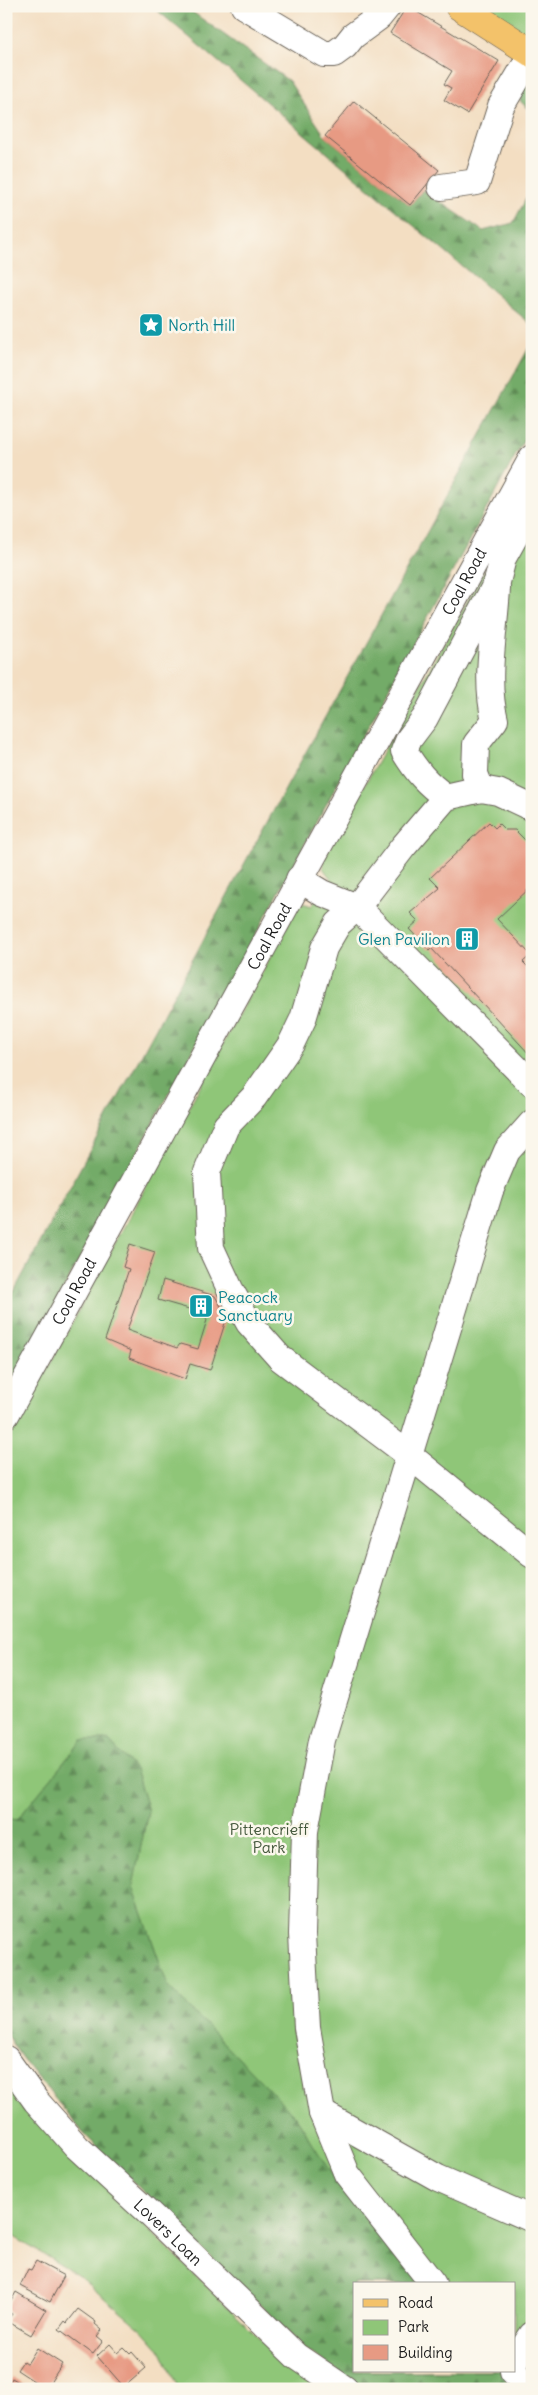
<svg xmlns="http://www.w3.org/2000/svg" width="538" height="2395" viewBox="0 0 538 2395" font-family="Delius,sans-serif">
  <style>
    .green { fill: #8fc678; stroke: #56714a; fill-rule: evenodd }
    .forest { fill: url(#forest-firs); stroke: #486442 }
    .building { fill: #e79a83 }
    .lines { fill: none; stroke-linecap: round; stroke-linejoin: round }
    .minor-casing { stroke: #676056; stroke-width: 28 }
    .major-casing { stroke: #676056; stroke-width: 29 }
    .minor { stroke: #fff; stroke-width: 26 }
    .major { stroke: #f3c26a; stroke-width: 28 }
    .labels { text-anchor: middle; stroke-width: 5; stroke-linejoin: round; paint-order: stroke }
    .culture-label { font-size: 16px; fill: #0d838f; stroke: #fbf7ec; text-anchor: start }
    .street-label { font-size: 16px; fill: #1c1c1c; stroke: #fbf7ec }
    .park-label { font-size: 16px; fill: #44583c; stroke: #fbf7ec }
  </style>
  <defs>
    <pattern id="forest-firs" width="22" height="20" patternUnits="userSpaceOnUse" patternTransform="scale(1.25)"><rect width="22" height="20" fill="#73ab68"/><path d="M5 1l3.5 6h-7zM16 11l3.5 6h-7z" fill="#5e8a55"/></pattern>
  </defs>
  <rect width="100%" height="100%" fill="#fbf7ec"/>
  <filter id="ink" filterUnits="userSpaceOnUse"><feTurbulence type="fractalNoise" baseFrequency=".02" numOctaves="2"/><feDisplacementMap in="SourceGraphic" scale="10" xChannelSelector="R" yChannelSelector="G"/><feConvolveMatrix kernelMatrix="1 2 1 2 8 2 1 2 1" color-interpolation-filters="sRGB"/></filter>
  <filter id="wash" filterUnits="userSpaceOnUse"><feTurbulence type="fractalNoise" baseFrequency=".0096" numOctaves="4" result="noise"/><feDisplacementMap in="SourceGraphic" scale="20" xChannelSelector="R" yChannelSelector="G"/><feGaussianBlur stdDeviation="1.12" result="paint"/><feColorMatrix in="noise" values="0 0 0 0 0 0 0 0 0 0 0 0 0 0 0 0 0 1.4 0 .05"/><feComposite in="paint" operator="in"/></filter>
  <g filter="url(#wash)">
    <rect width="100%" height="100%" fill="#f3dec2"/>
    <!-- green -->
    <path class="green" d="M459 6H532V53Z
      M532 485V2389H365L160 2207 85 2135 22 2058 6 2034V1445L296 909 302 903 312 906 331 879 323 868 324 858ZM354 2284H514V2371H354Z
      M6 2080 163 2244 291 2369 320 2389H179L163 2354 143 2331 77 2275 6 2232Z"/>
    <!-- forest -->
    <path class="forest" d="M152 6H184L289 81 325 136 410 205 423 190 483 231 513 223 532 188V325Z
      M524 82 532 87V112L520 101Z
      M532 342V425L6 1395V1306L249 855Z
      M82 1740H108L135 1769 148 1811 133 1886 168 1986 296 2117 339 2186 425 2284H354V2371H502L512 2382 532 2366V2389H365L306 2350 85 2135 22 2058 6 2034V1818L17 1820Z"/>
    <g id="blocks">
      <!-- building -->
      <path class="building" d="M407 6 499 61 467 114 444 100 451 88 444 84 452 71 390 33Z
        M354 101 439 170 410 205 325 136Z
        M489 822 495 828 499 824 505 830H515L532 847V886L497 919 531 955 523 962 532 971V1057L431 948 429 950 409 929 418 921 410 913 440 888 430 878Z
        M130 1244 155 1252 127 1330 177 1348 180 1344 198 1349 207 1320 203 1313 158 1300 163 1280 215 1296 227 1317 210 1370 190 1364 185 1379 129 1358 131 1351 105 1340 129 1269 123 1267Z
        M36 2261 64 2276 50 2302 20 2286 28 2269 31 2270Z
        M16 2292 46 2310 31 2335 7 2321 12 2314 6 2310Z
        M78 2309 96 2322 95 2324 102 2330 97 2336 103 2341 93 2354 59 2329 65 2321 67 2323Z
        M110 2344 118 2353 124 2348 130 2354 132 2352 146 2368 124 2387 97 2356Z
        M37 2348 62 2364 46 2389 17 2370 23 2361 27 2364Z
        M12 2378 30 2389H9L7 2387Z"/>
    </g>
  </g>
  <g filter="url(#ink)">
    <use href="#blocks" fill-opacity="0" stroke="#676056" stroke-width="1"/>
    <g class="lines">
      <defs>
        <g id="minor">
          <path d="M244 6 324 54H334L345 46 353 36 379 17 388 6"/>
          <path d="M441 187 477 182 501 106 532 54"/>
          <path d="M481 789 475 774 476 744 495 720C484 678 495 631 497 588"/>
          <path d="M446 797C427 784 416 771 404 751L409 739 425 718 497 582 503 558 532 506"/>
          <path d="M532 808 498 792 481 789 446 797 403 847 357 907 338 924 324 948 303 1019 291 1044 254 1097 226 1126 207 1172 211 1248 230 1289 249 1323 280 1358 409 1455 532 1555"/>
          <path d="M299 879 322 893 357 907 532 1084"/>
          <path id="s1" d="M6 1415 532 458"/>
          <path id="s2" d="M6 2059 36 2101 77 2147 151 2215 296 2356 345 2389"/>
          <path d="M322 2113 438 2178 532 2219"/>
          <path d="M433 2284 347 2174 322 2113 307 2028 302 1934 305 1831 322 1740 490 1191 507 1151 532 1123"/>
          <path d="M514 2362 532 2335"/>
          <path d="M513 2371 529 2389"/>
        </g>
        <path id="major" d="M459 6 532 53"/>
      </defs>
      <!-- minor casing -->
      <use href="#minor" class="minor-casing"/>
      <!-- major casing -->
      <use href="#major" class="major-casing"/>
      <!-- minor -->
      <use href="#minor" class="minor"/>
      <!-- major -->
      <use href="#major" class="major"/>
    </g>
  </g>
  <!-- icons -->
  <defs>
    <symbol id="sight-square" viewBox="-11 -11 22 22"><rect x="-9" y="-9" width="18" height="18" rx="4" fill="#0f9aa8" stroke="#fbf7ec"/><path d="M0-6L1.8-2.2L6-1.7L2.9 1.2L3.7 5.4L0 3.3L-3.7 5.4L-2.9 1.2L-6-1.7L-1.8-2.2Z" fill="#fff"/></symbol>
    <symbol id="building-square" viewBox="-11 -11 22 22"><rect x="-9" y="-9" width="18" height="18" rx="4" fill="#0f9aa8" stroke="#fbf7ec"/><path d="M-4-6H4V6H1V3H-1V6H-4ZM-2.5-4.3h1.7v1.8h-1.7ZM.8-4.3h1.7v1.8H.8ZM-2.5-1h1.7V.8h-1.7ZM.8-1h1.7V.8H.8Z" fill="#fff"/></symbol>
  </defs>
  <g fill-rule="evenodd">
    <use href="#sight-square" x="137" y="311" width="28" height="28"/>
    <use href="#building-square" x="453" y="925" width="28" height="28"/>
    <use href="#building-square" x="187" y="1292" width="28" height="28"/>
  </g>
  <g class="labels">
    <!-- culture labels -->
    <g class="culture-label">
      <text x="168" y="331">North Hill</text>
      <text x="450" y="945" text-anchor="end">Glen Pavilion</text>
      <text x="218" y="1303">Peacock<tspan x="218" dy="18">Sanctuary</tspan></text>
    </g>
    <!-- street labels -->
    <g class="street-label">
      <text dy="6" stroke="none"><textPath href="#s1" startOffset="951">Coal Road</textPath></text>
      <text dy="6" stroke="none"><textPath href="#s1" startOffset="546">Coal Road</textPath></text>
      <text dy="6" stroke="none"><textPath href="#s1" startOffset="141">Coal Road</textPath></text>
      <text dy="6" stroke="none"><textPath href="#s2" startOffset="238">Lovers Loan</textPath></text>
    </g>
    <!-- park labels -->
    <g class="park-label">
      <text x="269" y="1835">Pittencrieff<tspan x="269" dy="18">Park</tspan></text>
    </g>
  </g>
  <!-- margin -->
  <rect width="538" height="2395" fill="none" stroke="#fbf7ec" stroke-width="25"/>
  <!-- legend -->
  <rect x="353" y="2282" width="162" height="90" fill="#fbf7ec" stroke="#a29f99"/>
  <rect x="363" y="2299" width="25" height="8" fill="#f3c26a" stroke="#a29f99"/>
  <text x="398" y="2308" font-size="15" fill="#1c1c1c">Road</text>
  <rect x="363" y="2320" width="25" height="15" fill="#8fc678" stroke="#a29f99"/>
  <text x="398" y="2332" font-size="15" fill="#1c1c1c">Park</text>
  <rect x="363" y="2345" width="25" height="15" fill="#e79a83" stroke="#a29f99"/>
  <text x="398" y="2358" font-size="15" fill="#1c1c1c">Building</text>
</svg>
